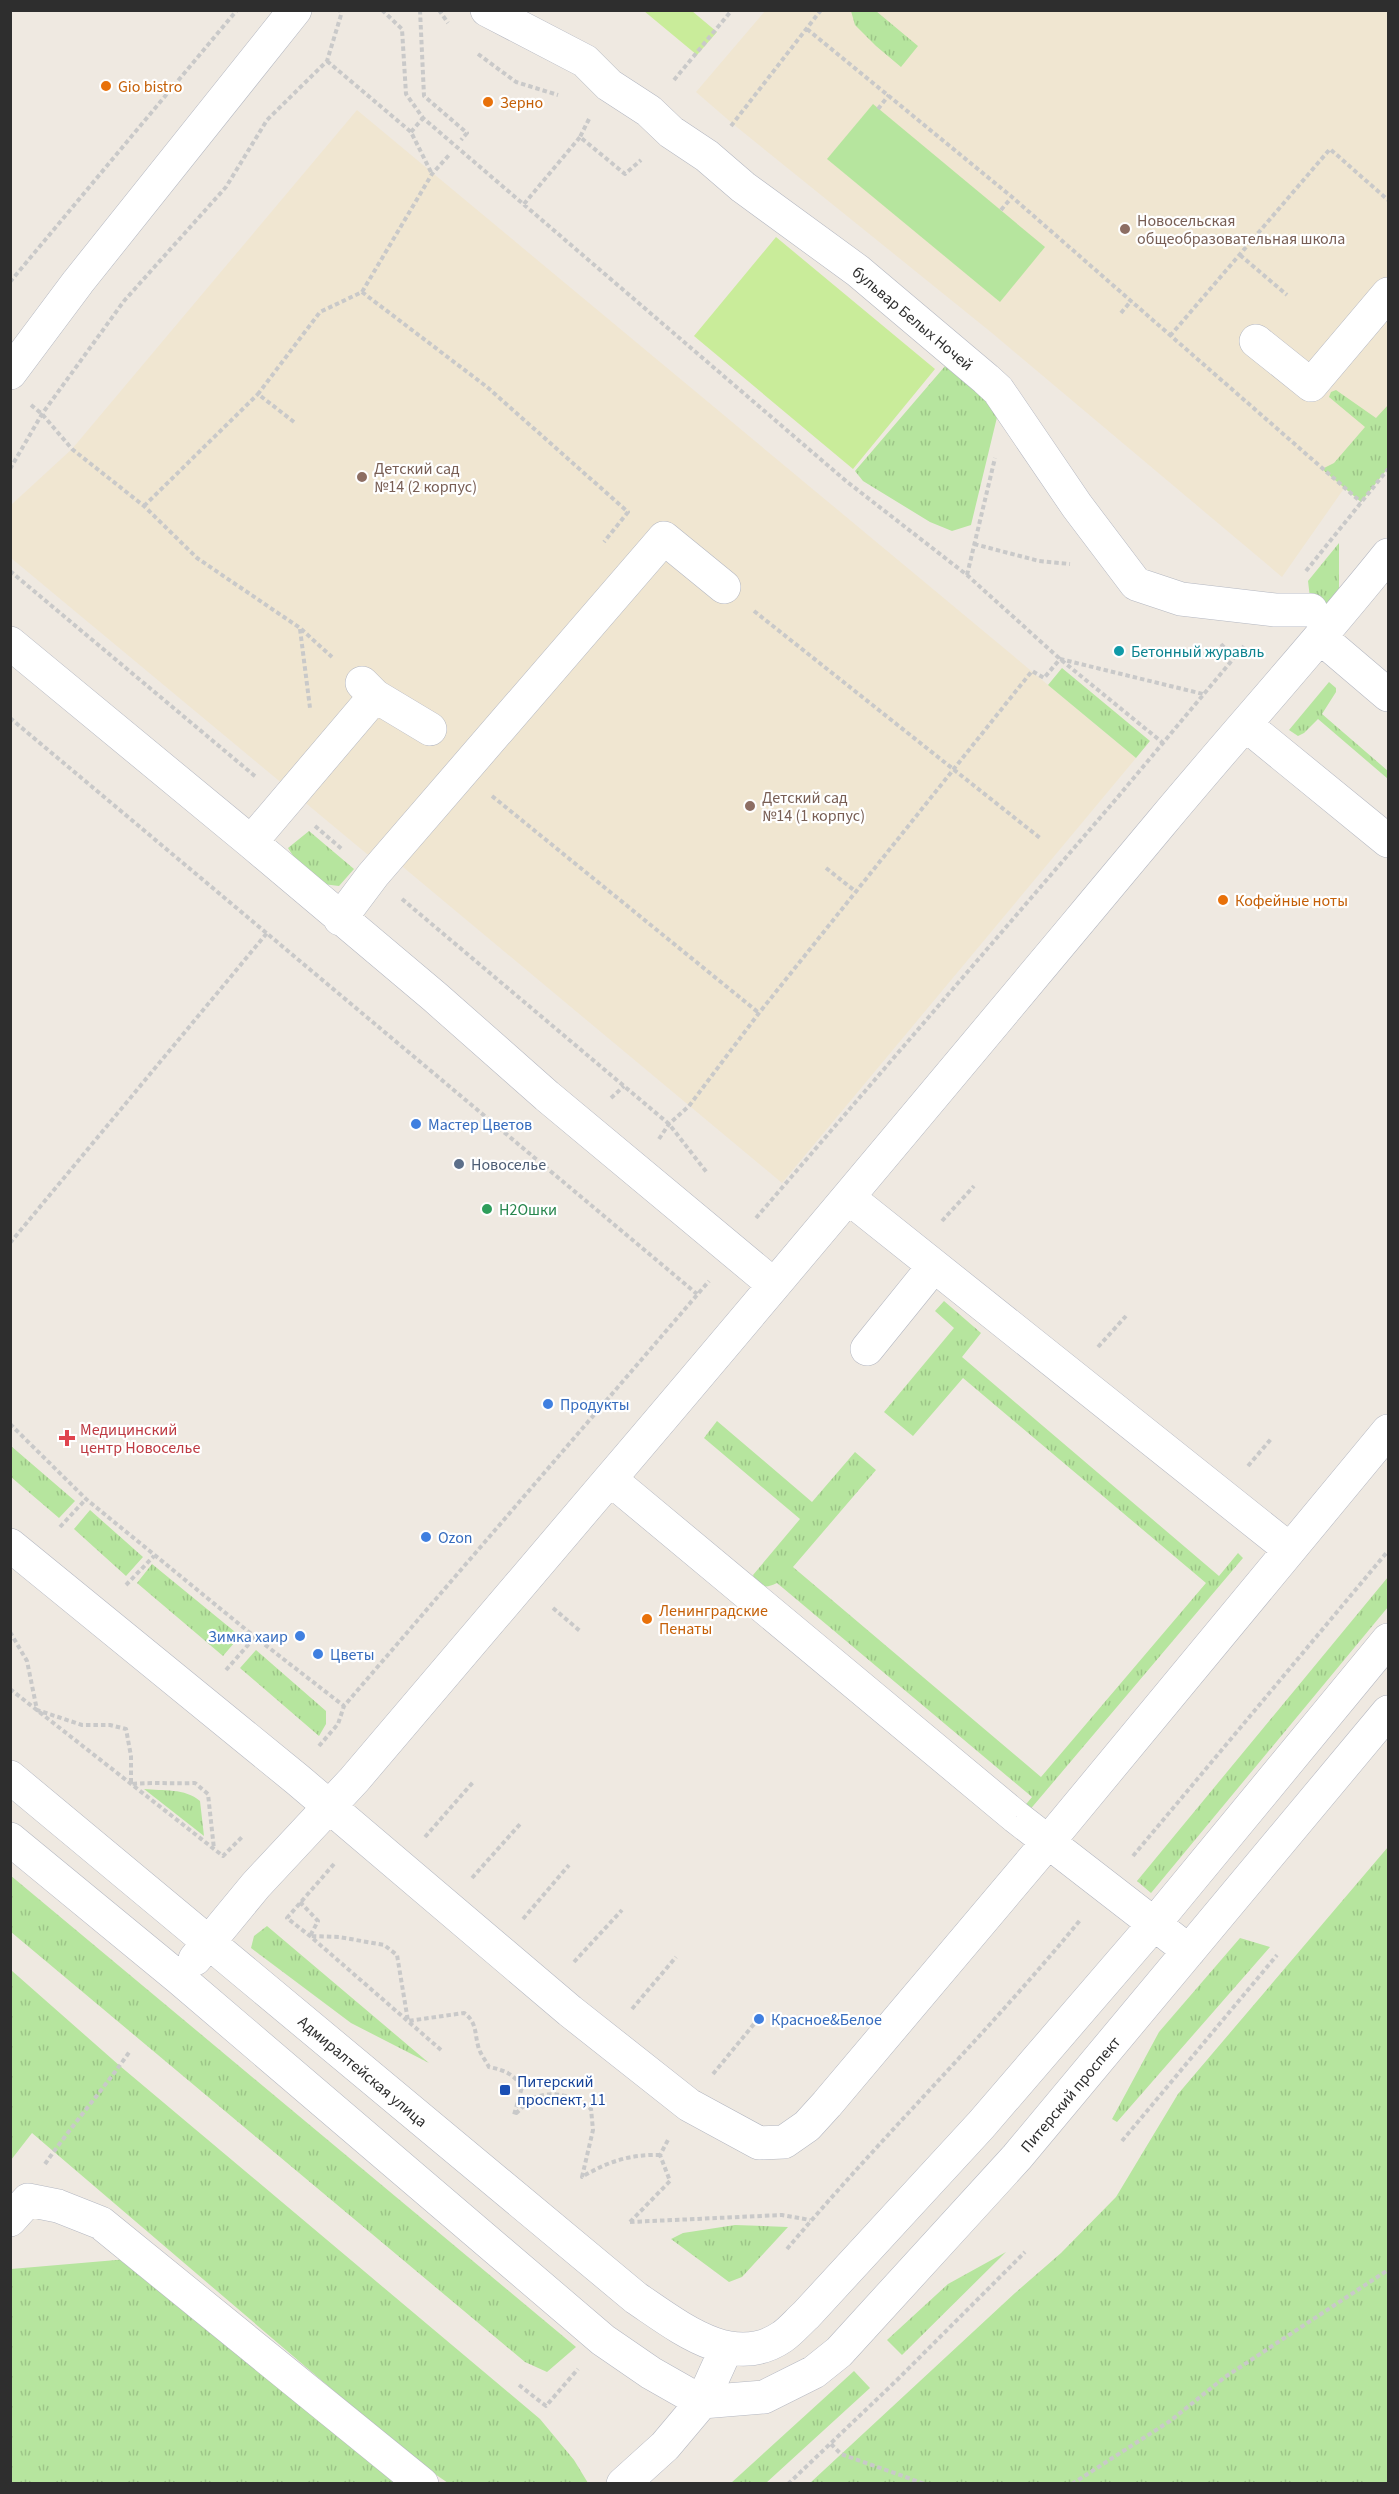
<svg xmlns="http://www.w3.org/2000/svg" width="1399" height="2494" viewBox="0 0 1399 2494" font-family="'Source Sans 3',sans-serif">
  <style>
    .education { fill: #f0e6d1 }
    .grass { fill: url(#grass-tufts) }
    .park { fill: #b6e59e }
    .pitch { fill: #c9ec9a }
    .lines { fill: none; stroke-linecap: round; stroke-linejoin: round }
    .minor-casing { stroke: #b4b7c1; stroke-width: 34 }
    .path { stroke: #c9c9c9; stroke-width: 4; stroke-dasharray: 4.5 3; stroke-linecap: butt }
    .minor { stroke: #fff; stroke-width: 33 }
    .food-dot { fill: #e8710a; stroke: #fff; stroke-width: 2 }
    .education-dot { fill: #8d6e63; stroke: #fff; stroke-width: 2 }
    .culture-dot { fill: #0f9aa8; stroke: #fff; stroke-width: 2 }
    .shop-dot { fill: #3f7fe0; stroke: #fff; stroke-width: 2 }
    .service-dot { fill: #5c6f8a; stroke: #fff; stroke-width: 2 }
    .leisure-dot { fill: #2e9e5b; stroke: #fff; stroke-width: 2 }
    .health-dot { fill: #e0444e; stroke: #fff; stroke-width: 2 }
    .transit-dot { fill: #1a4fb4; stroke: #fff; stroke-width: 2 }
    .labels { text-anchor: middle; stroke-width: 4.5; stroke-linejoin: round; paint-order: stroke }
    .food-label { font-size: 16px; fill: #c56008; stroke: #fff; text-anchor: start }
    .education-label { font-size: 16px; fill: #785e54; stroke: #fff; text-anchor: start }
    .street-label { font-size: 16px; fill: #2e2e2e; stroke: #fff }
    .culture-label { font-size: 16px; fill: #0d838f; stroke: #fff; text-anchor: start }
    .shop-label { font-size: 16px; fill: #366cbe; stroke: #fff; text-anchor: start }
    .service-label { font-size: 16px; fill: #4e5e75; stroke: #fff; text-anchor: start }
    .leisure-label { font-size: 16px; fill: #27864d; stroke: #fff; text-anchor: start }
    .health-label { font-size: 16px; fill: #be3a42; stroke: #fff; text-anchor: start }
    .transit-label { font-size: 16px; fill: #164399; stroke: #fff; text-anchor: start }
  </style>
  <defs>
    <pattern id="grass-tufts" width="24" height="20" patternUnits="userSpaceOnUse" patternTransform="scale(1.5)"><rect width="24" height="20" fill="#b6e59e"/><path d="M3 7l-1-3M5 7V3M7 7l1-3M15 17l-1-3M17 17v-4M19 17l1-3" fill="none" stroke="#9dc588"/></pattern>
  </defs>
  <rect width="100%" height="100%" fill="#efe9e1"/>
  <!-- education -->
  <path class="education" d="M765 11H1388V435L1345 487 1282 577 992 333 733 124 696 92Z
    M357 110 1136 758 782 1183 391 857 367 854 11 558V505L72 449Z"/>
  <!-- grass -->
  <path class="grass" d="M851 11H876L918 46 901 67 876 46 855 25Z
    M946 365 999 409 971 525 952 531 930 522 863 481 855 471Z
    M1336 390 1376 418 1388 405V468L1361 502 1322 469 1334 463 1365 427 1329 397 1331 392Z
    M1339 543V591L1325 610 1310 598 1308 581Z
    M1062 668 1150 741 1136 758 1048 685Z
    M1329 682 1336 688V692L1322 714 1388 771V779L1318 719 1304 733 1298 736 1289 730Z
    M309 831 354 869 339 886 323 884 299 865 288 848Z
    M944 1301 981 1333 962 1357 1219 1576 1238 1553 1243 1558 1028 1812 1018 1814 1032 1797 777 1583C765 1589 759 1588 753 1575L800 1519 704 1438 717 1421 812 1502 855 1452 876 1470 793 1567 1041 1777 1206 1583 963 1378 913 1436 884 1412 954 1328 935 1311Z
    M11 1446 75 1501 59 1518 11 1477Z
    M90 1510 143 1557 126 1576 74 1529Z
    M152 1564 240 1636 223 1656 137 1583Z
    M1388 1577V1607L1151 1893 1137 1881Z
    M256 1650 326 1711V1724L319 1736 240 1668Z
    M144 1789C163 1791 185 1788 200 1801L204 1836Z
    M1388 1847V2483H810L1015 2293 1061 2253 1116 2197 1178 2094Z
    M10 1875 576 2347 547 2372 525 2362 11 1932Z
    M267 1926 429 2063 351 2023 251 1948 254 1936Z
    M1240 1938 1270 1947 1117 2122 1112 2119 1159 2032Z
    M11 1970 120 2066 540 2419 574 2460 588 2483H448L416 2461 32 2133 11 2160Z
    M735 2225 788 2227 742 2277 729 2282 671 2239 683 2233Z
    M1006 2252 902 2355 887 2340 948 2284Z
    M128 2259 401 2484H11V2269Z
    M854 2371 870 2388 766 2483H731Z"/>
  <!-- park -->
  <path class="park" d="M873 104 1045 247 1000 302 827 159Z"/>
  <!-- pitch -->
  <path class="pitch" d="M644 11H692L717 32 697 55Z
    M776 237 935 369 853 469 694 336Z"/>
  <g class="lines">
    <defs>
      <path id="minor" d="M487 10 585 61 609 85 649 111 671 132 707 156 743 187 858 271 986 379 998 390 1077 506 1136 584 1181 599 1275 610H1311
        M1256 341 1311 385 1388 294
        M10 373 78 282 295 10
        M1321 638 1388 695
        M10 643 251 842 435 997 547 1096 774 1285
        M362 683 375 696 430 729
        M1246 725 1388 841
        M251 842 375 696
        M340 919 373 875 664 538 724 587
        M849 1198 1289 1549
        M867 1349 934 1266
        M10 1545 298 1780 570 2011 689 2105 759 2143 784 2142 807 2126 827 2104 1048 1842 1388 1431
        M10 1777 636 2298C678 2326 732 2371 782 2337 791 2331 798 2322 806 2315L981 2125 1154 1924 1388 1640
        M10 1839 179 1978 603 2340 651 2373 702 2402 764 2397 814 2372 839 2352 1017 2157 1388 1712
        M1189 1951 1016 1817 610 1479C795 1262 978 1042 1161 823 1236 733 1315 646 1388 555
        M195 1959 256 1885 354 1780 610 1479
        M10 2220 28 2200 58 2206 101 2223 422 2484
        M623 2484 665 2446 702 2402 726 2349"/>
    </defs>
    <!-- minor casing -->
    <use href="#minor" class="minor-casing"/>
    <!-- path -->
    <path class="path" d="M382 10 402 29 406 94 423 118 846 481 967 575 1060 659 1163 743
      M420 10 424 96 467 133 461 140
      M439 10 448 23
      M807 29 1012 197 1361 502
      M478 54 516 82 558 95
      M327 61 411 132 432 174
      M674 80 732 10
      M878 109 889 95
      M589 119 580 137 625 174 641 160
      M731 126 821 10
      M411 132 423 118
      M524 204 580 137
      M1001 210 1012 197
      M1240 255 1287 295
      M10 282 237 10
      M362 292 487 387 628 512 604 542
      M1121 313 1131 301
      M1170 336 1330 149 1388 200
      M31 405 42 414 72 449 144 506 197 558 300 628 332 657
      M294 422 258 394 320 312 362 292 432 174 450 154
      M10 469 42 414 124 301 226 187 267 120 327 61 341 15 340 10
      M144 506 258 394
      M974 544 1039 561 1070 564
      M10 571 256 777
      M1306 571 1388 469
      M967 575 995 458
      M754 611 1040 838
      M300 629 310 708 308 710
      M1221 644 1234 658
      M10 718 697 1294
      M492 796 759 1013
      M315 826 343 850
      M826 868 855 891
      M402 899 669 1124 708 1174
      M611 1098 624 1086
      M659 1139 669 1124 689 1106 759 1013 1032 671 1044 678 1060 659 1203 694
      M756 1218 1117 798 1244 646
      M942 1221 974 1186
      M10 1243 267 933
      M1098 1347 1126 1316
      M10 1424 86 1499 255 1637 344 1706
      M1248 1466 1271 1439
      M60 1527 86 1499
      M126 1585 154 1556
      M553 1608 580 1631
      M10 1632 27 1661 37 1710 82 1725H110L126 1729 131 1756V1784C153 1782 173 1784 195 1783L208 1794 214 1849
      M226 1670 255 1637
      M10 1689 223 1856 243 1836
      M319 1746 338 1724 344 1706 709 1281
      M425 1837 474 1781
      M1133 1856 1388 1551
      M334 1864 287 1918 310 1936 441 2050
      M472 1878 521 1823
      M300 1902 318 1921 310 1936 339 1937 384 1945 397 1955 408 2021 464 2013C478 2023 474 2034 479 2049 481 2055 486 2061 489 2067 504 2070 514 2074 522 2087L514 2115C520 2110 526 2103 532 2099 550 2089 577 2096 591 2109L593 2130 582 2177C607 2162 630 2154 660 2155
      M523 1919 569 1865
      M574 1962 622 1910
      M632 2009 676 1957
      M713 2074 754 2024
      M1122 2141 1277 1955
      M45 2164C72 2125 103 2090 130 2051
      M630 2222 782 2215 810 2220
      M630 2222 670 2181 660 2155 669 2138
      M787 2249C882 2136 988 2033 1081 1919
      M519 2385 546 2406 578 2369
      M831 2444 841 2454 925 2484
      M788 2484 896 2381 1025 2252
      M1072 2484 1170 2421 1225 2377 1388 2270"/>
    <!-- minor -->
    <use href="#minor" class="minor"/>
  </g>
  <!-- markers -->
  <g class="food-dot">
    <circle cx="106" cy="86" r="6"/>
    <circle cx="488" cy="102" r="6"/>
    <circle cx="1223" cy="900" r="6"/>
    <circle cx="647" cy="1619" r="6"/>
  </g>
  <g class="education-dot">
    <circle cx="1125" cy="229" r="6"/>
    <circle cx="362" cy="477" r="6"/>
    <circle cx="750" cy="806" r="6"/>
  </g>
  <circle class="culture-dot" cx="1119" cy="651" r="6"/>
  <g class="shop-dot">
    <circle cx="416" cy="1124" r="6"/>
    <circle cx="548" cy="1404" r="6"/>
    <circle cx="426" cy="1537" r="6"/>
    <circle cx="300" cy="1636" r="6"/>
    <circle cx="318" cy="1654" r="6"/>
    <circle cx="759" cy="2019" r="6"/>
  </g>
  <circle class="service-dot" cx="459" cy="1164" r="6"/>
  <circle class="leisure-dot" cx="487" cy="1209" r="6"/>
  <path class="health-dot" d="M64 1429h6v6h6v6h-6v6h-6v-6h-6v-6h6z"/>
  <rect class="transit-dot" x="499" y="2084" width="12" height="12" rx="3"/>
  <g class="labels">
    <!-- food labels -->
    <g class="food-label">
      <text x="118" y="92">Gio bistro</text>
      <text x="500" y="108">Зерно</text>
      <text x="1235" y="906">Кофейные ноты</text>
      <text x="659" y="1616">Ленинградские<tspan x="659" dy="18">Пенаты</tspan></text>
    </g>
    <!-- education labels -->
    <g class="education-label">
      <text x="1137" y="226">Новосельская<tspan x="1137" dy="18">общеобразовательная школа</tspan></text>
      <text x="374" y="474">Детский сад<tspan x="374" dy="18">№14 (2 корпус)</tspan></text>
      <text x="762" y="803">Детский сад<tspan x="762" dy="18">№14 (1 корпус)</tspan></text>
    </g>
    <!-- street labels -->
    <g class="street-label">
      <text transform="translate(913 318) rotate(40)" y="6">бульвар Белых Ночей</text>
      <text transform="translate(363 2071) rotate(40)" y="6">Адмиралтейская улица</text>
      <text transform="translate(1070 2094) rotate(-50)" y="6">Питерский проспект</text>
    </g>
    <!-- culture labels -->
    <g class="culture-label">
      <text x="1131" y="657">Бетонный журавль</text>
    </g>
    <!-- shop labels -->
    <g class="shop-label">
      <text x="428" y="1130">Мастер Цветов</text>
      <text x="560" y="1410">Продукты</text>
      <text x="438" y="1543">Ozon</text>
      <text x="288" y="1642" text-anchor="end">Зимка хаир</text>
      <text x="330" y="1660">Цветы</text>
      <text x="771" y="2025">Красное&amp;Белое</text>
    </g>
    <!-- service labels -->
    <g class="service-label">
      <text x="471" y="1170">Новоселье</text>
    </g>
    <!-- leisure labels -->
    <g class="leisure-label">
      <text x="499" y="1215">H2Oшки</text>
    </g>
    <!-- health labels -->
    <g class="health-label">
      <text x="80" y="1435">Медицинский<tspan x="80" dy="18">центр Новоселье</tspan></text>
    </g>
    <!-- transit labels -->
    <g class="transit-label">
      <text x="517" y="2087">Питерский<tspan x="517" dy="18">проспект, 11</tspan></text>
    </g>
  </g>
  <!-- border -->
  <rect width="1399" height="2494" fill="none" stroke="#2e2e2e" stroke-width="24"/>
</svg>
